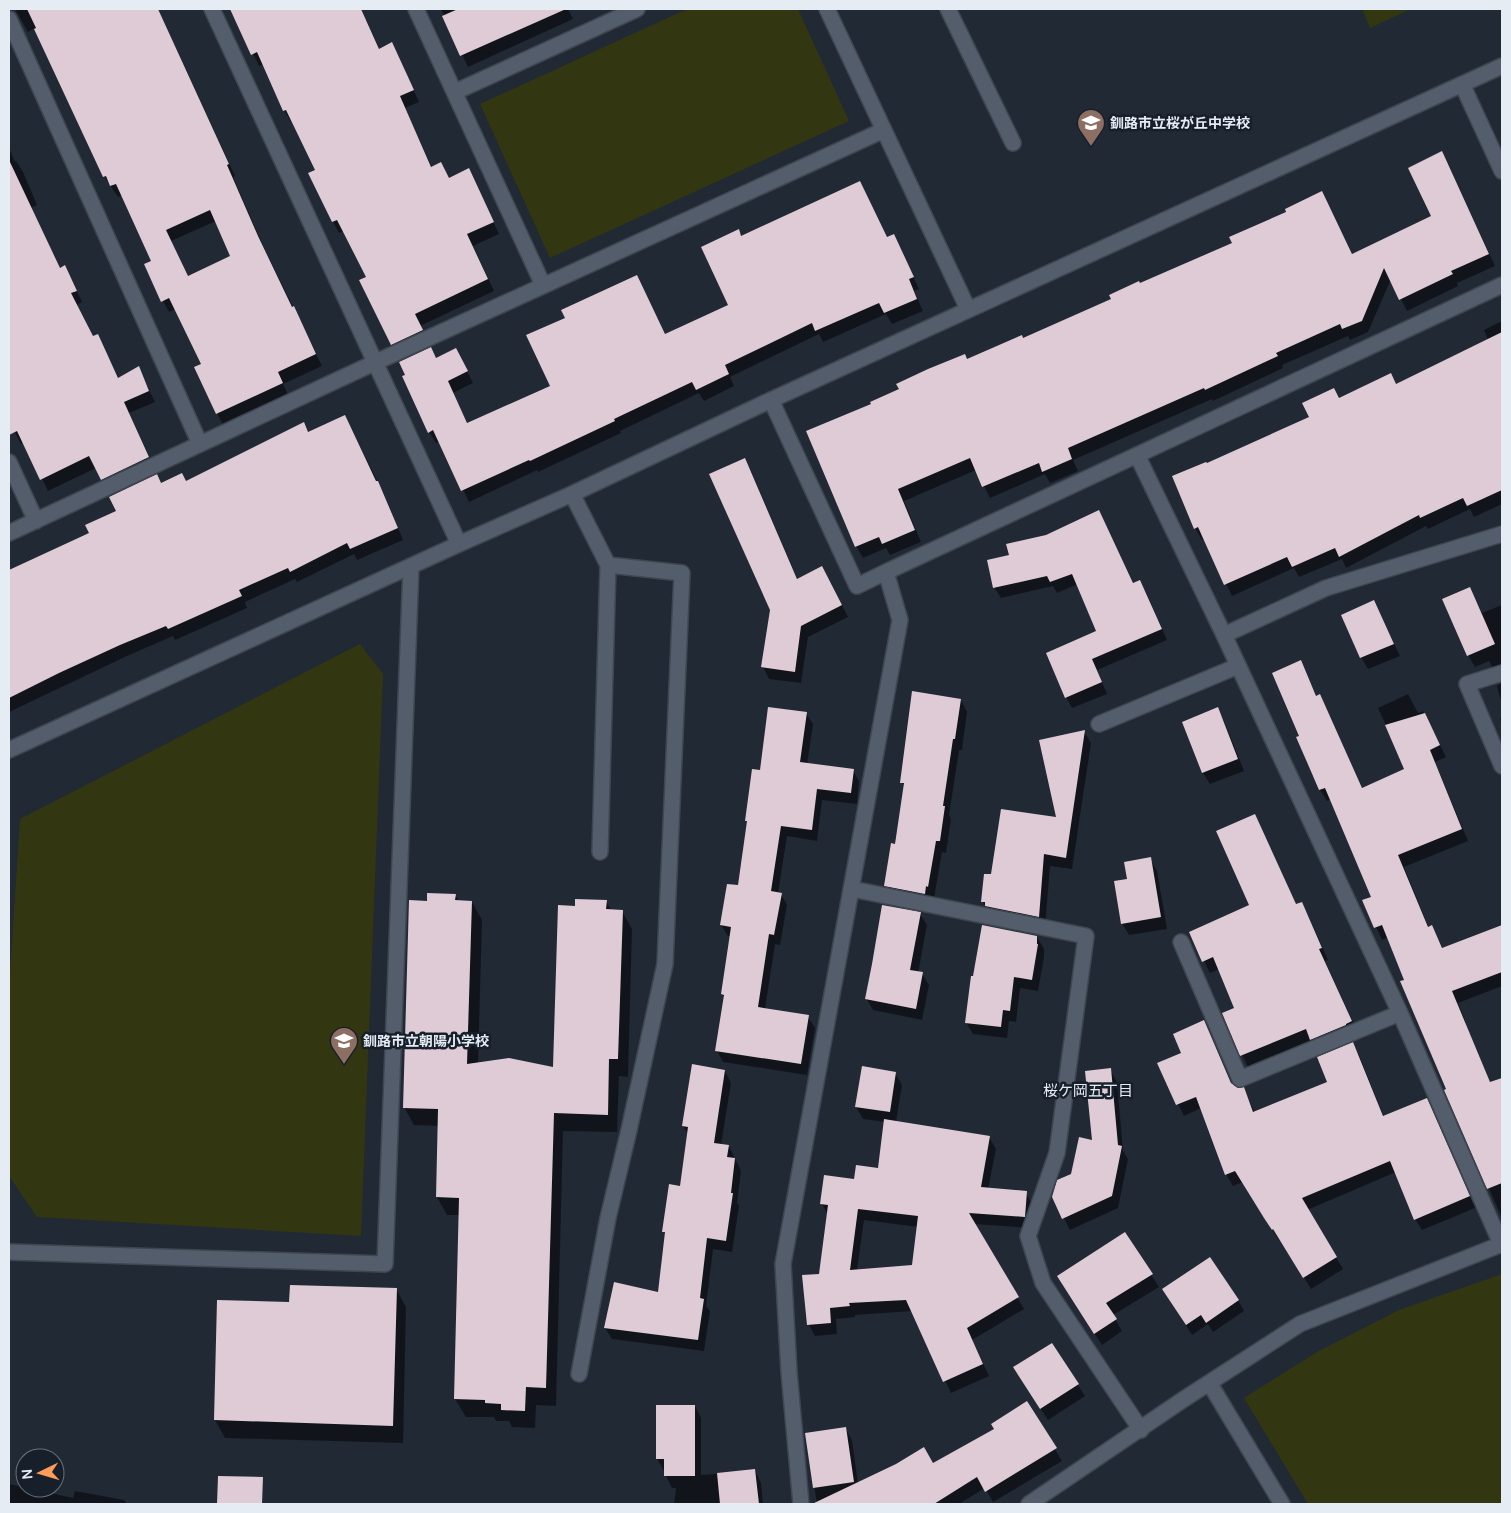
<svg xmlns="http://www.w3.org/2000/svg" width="1511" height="1513" viewBox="0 0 1511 1513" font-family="Manrope,'Noto Sans JP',sans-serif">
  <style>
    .green { fill: #333711 }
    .shadow { fill: #0007; fill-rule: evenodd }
    .building { fill: #dfcbd5; fill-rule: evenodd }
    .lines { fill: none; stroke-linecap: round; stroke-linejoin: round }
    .minor-casing { stroke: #3e4650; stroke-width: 18 }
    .minor { stroke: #535d6b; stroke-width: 15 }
    .labels { text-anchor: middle; stroke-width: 5; stroke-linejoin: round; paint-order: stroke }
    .poi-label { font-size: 14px; font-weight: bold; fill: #e6ecf4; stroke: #161f2a; text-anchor: start }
    .neighbourhood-label { font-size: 15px; fill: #e6ecf4; stroke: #161f2a }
  </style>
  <rect width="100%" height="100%" fill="#202934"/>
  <!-- green -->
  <path class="green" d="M687 9H798L849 121 550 258 480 104Z
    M1362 9H1411L1370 28Z
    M360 644 383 674 361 1236 37 1217 9 1176V988L20 819Z
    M1502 1274V1504H1308L1244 1398 1317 1352 1399 1310Z"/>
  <!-- shadow -->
  <path class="shadow" d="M9 9H12L19 21 9 24Z
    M15 9H158L235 176 233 177 264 248 322 366 283 384 288 395 223 425 217 413 203 365 176 309 169 312 163 301 152 262 123 195 118 197 104 176 35 28 28 32ZM216 221 232 257 188 277 171 241Z
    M232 9H361L380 50 392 44 398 55 419 102 405 108 432 168 449 179 469 170 499 234 473 246 494 291 420 326 428 342 398 356 392 345 368 277 344 231 339 233 333 222 310 174 317 170 292 121 291 122 284 110 264 64 259 66Z
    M441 9H568L573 19 468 67Z
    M9 148 15 162 16 161 23 172 37 205 31 208 60 269 71 278 82 302 77 305 93 338 98 336 119 379 138 368 155 402 129 413 155 469 108 491 96 468 48 491 24 442 21 444 9 421Z
    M1448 164 1495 266 1457 283 1458 286 1407 311 1391 279 1368 332 1350 340 1348 336 1282 365 1283 368 1213 401 1212 399 1073 460 1078 471 1050 483 1045 474 990 498 976 470 904 501 921 542 890 555 886 548 863 558 856 546 873 405 967 360 1023 340 1112 299 1139 285 1328 204 1353 255 1432 216Z
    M738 231 742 237 887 238 900 247 919 289 914 291 923 311 892 324 886 314 823 342 819 334 730 377 734 386 704 401 699 393 620 431 621 433 538 472 537 470 469 502 440 442 436 443 429 432 437 359 462 361 473 383 453 393 468 425 551 387 566 318 637 277 666 336 730 305Z
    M1502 321V504L1474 517 1470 509 1428 529 1426 526 1346 568 1342 559 1299 577 1294 568 1232 596 1205 539 1202 540 1195 528 1174 477 1207 465 1310 417 1339 399 1396 385 1488 340 1484 330Z
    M345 417 384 494 403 540 357 560 354 554 297 582 295 579 245 602 247 608 175 640 173 636 127 656 9 712V567L11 571 90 534 117 511 161 484 186 483 309 434Z
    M744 459 751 471 798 580 829 579 848 617 808 637 801 683 769 679 763 667 771 610Z
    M1104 522 1134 584 1140 581 1146 592 1167 640 1097 670 1107 694 1072 708 1066 697 1098 632 1078 584 1057 593 1053 586 1001 598 994 587 1010 556Z
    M1469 589 1482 613 1502 605V677L1498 678 1489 661 1475 667 1468 655Z
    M1374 602 1400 656 1368 669 1361 657Z
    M1300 662 1317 697 1319 696 1326 707 1362 789 1406 769 1378 708 1408 694 1418 713 1423 711 1446 757 1435 762 1468 841 1404 867 1429 928 1432 927 1443 949 1502 926V986L1458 1003 1466 1023 1463 1025 1502 1124V1218L1446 1091 1448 1090 1388 937 1382 940 1364 901 1372 897 1331 799 1327 801 1320 790 1301 736Z
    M1502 683V704L1497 686Z
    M961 700 967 712 962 750H959L949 815 951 819 946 853 942 852 934 898H893L886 886 896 845 905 788 902 782Z
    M1217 709 1224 721 1244 771 1210 784 1203 773 1183 723Z
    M806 713 813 724 807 765 853 770 859 781 857 804 822 800 817 841 787 836 778 893 781 894 787 905 780 945 775 944 765 1009 808 1017 815 1028 807 1075 723 1062 717 1051 725 999 722 994 731 936H728L721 925 739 887 748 824 746 821 761 771Z
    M1502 717V727L1500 718Z
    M1084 732 1091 743 1072 869 1050 866 1045 928 990 914 983 902 992 876 1057 819Z
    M1255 816 1296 905 1301 903 1308 915 1328 960 1325 961 1358 1033 1318 1051 1312 1041 1248 1067 1223 1013 1235 1008 1219 969 1210 973 1204 961 1250 905Z
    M1150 859 1157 871 1167 929 1129 935 1122 923 1128 881Z
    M455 895 459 901 472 902 482 920 478 1063 554 1069 576 907 606 901 612 911H622L632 929 628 1077 619 1076 617 1132 563 1131 556 1406 536 1405 535 1428 512 1427 509 1421H496L494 1417H466L455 1399 460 1215H447L437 1197 439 1126 414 1125 404 1107 428 902Z
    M920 914 927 925 918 973 922 974 929 985 922 1020 873 1010 866 998Z
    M1037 937 1044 949V957L1038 991 1020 988 1016 1022 1009 1021 1007 1038 973 1034 966 1022Z
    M1204 1022 1233 1086 1238 1089H1244L1255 1113 1329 1083 1353 1044 1359 1055 1384 1117 1426 1099 1433 1111 1475 1208 1422 1230 1415 1219 1396 1172 1307 1210 1343 1269 1311 1289 1281 1239 1279 1240 1272 1229 1243 1182 1233 1186 1226 1174 1201 1108 1184 1116 1159 1064 1183 1053Z
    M1110 1070 1117 1082 1123 1151 1128 1159 1118 1208 1070 1230 1053 1197 1072 1174 1093 1141Z
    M725 1071 731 1083 721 1145 729 1146 741 1171 737 1203 739 1206 732 1252 713 1249 706 1306 710 1311 704 1351 612 1339 605 1328 660 1293 666 1236 664 1231 681 1187 688 1134 683 1126Z
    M895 1073 902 1085 896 1122 989 1137 996 1149 988 1189 1026 1193 1032 1204 1031 1228 974 1224 1024 1309 972 1340 989 1376 951 1393 912 1311 855 1315V1317L836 1319 837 1334 815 1336 809 1325 821 1275 828 1215 822 1204 855 1180 879 1169 885 1122 863 1119 856 1107ZM864 1220 918 1227 913 1266 857 1270Z
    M1125 1234 1159 1287 1113 1315 1122 1331 1102 1345 1065 1288Z
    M396 1289 406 1307 403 1443 225 1438 215 1420 290 1304Z
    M1170 1300H1238L1244 1311 1213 1332 1208 1324 1192 1335Z
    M1022 1380 1078 1385 1085 1396 1048 1420Z
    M1027 1403 1062 1461 993 1502 985 1488 959 1504H817L806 1434 845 1428 852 1440 858 1484 933 1465 995 1430Z
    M695 1406 701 1418V1475L755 1471 761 1483 763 1504H674L676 1488H672L666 1476V1471H664L657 1459V1407Z
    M9 1484 73 1498 75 1491 124 1500 127 1504H9Z"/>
  <!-- building -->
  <path class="building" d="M27 9H158L229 164 227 165 258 236 292 307 294 306 316 354 278 372 283 383 216 414 194 367 201 364 169 298 161 302 144 264 151 261 116 184 110 186 106 176 103 177 34 29 36 28ZM210 210 230 256 188 276 166 230Z
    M230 9H361L379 49 392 42 414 90 400 96 431 167 441 162 449 178 469 168 494 222 467 234 488 279 415 314 423 330 391 345 359 280 366 277 337 220 332 222 308 173 315 170 286 110 283 111 257 52 251 55Z
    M458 9H566L460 56 442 16Z
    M1442 151 1489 254 1451 271 1453 274 1399 300 1384 268 1362 321 1342 329 1340 324 1276 353 1278 356 1205 390 1204 388 1068 448 1072 459 1042 472 1039 463 982 487 970 458 898 489 915 530 882 544 879 537 855 547 806 431 871 404 870 402 899 389 896 384 928 369 965 354 967 359 1022 335 1023 338 1111 299 1109 295 1139 281 1140 283 1232 243 1229 237 1286 212 1285 209 1322 191 1352 254 1431 216 1408 168Z
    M9 160 60 268 65 265 77 291 71 293 93 336 98 334 118 378 139 366 149 391 124 402 149 457 101 480 89 456 40 480 17 431 9 435Z
    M860 181 887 237 894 234 914 277 909 279 917 299 884 313 879 303 815 331 812 323 725 365 729 374 696 390 692 382 614 419 615 421 530 461 529 460 461 491 433 430 428 433 402 376 405 375 399 362 431 347 436 358 456 348 468 371 448 381 467 423 550 386 526 335 565 318 561 310 637 275 665 334 728 305 701 247 739 229 741 236Z
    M1502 332V490L1467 506 1463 498 1420 518 1419 515 1339 557 1335 548 1292 567 1287 557 1224 585 1198 527 1194 529 1172 476 1206 462 1207 463 1309 417 1302 403 1334 388 1339 398 1391 373 1396 384Z
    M345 415 376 481H378L398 528 350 549 347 543 290 572 288 568 239 590 242 596 168 629 166 626 120 645 59 673 9 698V570L89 533 85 525 116 511 109 497 157 474 161 483 182 473 186 481 304 422 308 432Z
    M745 458 797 579 822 566 842 605 801 626 795 672 761 667 770 610 709 474Z
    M1099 510 1133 583 1140 580 1162 629 1092 659 1102 682 1065 698 1046 653 1096 631 1072 574 1050 582 1047 576 993 588 987 560 1009 555 1006 544 1046 535Z
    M1470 587 1495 644 1467 656 1442 599Z
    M1374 600 1394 644 1360 658 1341 615Z
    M1301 660 1316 696 1320 694 1362 788 1404 769 1385 725 1425 713 1440 745 1430 750 1462 829 1398 855 1428 927 1432 925 1442 948 1502 925V972L1452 991 1490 1082 1502 1078V1183L1487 1189 1444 1090 1446 1089 1400 981 1404 980 1382 925 1374 928 1362 900 1371 897 1325 788 1319 790 1310 769 1296 737 1299 736 1272 673Z
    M912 691 961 699 955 739H953L943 806H945L940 841H936L928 887 926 886 925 894 884 886 891 843 895 844 904 783H900Z
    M768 707 807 712 800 762 854 769 851 793 817 789 812 830 781 826 771 891 782 893 774 935 769 934 758 1007 809 1015 801 1064 715 1051 724 995 721 994 731 927 720 925 727 884 738 885 747 821H745L752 769 760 770Z
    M1218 707 1238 759 1202 773 1182 722Z
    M1085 730 1066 858 1044 854 1039 917 985 906V902H981L984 874H991L1001 809 1056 817 1039 740Z
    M1255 814 1296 904 1302 902 1322 948 1319 949 1352 1021 1346 1024V1025L1310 1040 1306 1029 1240 1056 1222 1013 1234 1008 1213 957 1202 962 1189 932 1249 905 1216 831Z
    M1151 857 1161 917 1121 924 1114 881 1127 879 1124 862Z
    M427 893 456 894 455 900 472 901 467 1064 509 1058 553 1067 558 905 575 906V899L607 900 606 909 623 910 618 1059H609L608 1115 554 1113 546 1388 526 1387 525 1411 501 1410V1404L485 1403V1400L454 1399 459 1198 436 1197 438 1109 403 1108 409 900 427 901Z
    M882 905 921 912 910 970 923 972 916 1009 865 999 872 964Z
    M982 925 1037 936V944H1038L1032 980 1014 977 1010 1011 1003 1010 1001 1027 965 1023 971 976H973Z
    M1204 1020 1231 1083 1238 1088 1244 1087 1253 1112 1327 1082 1317 1057 1353 1042 1383 1116 1427 1098 1470 1196 1414 1220 1390 1161 1302 1198 1337 1257 1303 1278 1273 1229 1272 1230 1264 1218 1235 1171 1225 1175 1196 1097 1176 1105 1157 1063 1181 1053 1173 1034Z
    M692 1064 725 1070 714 1143 729 1145 727 1157 735 1158 731 1193H733L726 1241 707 1238 700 1298 704 1299 698 1340 604 1328 614 1282 658 1292 665 1232H662L669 1184 680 1186 688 1127 682 1126Z
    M862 1066 896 1072 890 1112 855 1107Z
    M1111 1068 1118 1145 1122 1146 1112 1196 1062 1219 1052 1197 1057 1180 1071 1174 1079 1137 1092 1140 1085 1071Z
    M884 1119 990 1136 981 1187 1027 1191 1025 1217 969 1213 1019 1297 967 1328 983 1364 943 1382 906 1300 849 1303 850 1306 830 1308 831 1323 807 1325 802 1275 819 1274 828 1205 820 1204 824 1175 854 1179 856 1165 878 1168ZM858 1209 918 1216 912 1265 850 1270Z
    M1125 1232 1153 1274 1106 1303 1117 1319 1094 1334 1057 1276Z
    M1210 1257 1239 1300 1206 1323 1201 1315 1186 1325 1162 1289Z
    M290 1285 397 1288 393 1426 214 1420 217 1300 289 1302Z
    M1052 1343 1079 1384 1040 1409 1013 1367Z
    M1027 1401 1057 1448 985 1492 977 1477 934 1504H812L896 1464 924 1447 933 1463 994 1429 991 1424Z
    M656 1405H695V1476H664V1459H656Z
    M846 1427 854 1482 813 1488 805 1433Z
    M755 1469 759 1504H720L717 1473Z
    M218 1476 263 1477 262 1504H217Z"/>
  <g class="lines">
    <defs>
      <path id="minor" d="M212 9 459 544
        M416 9 543 285
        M827 9 968 309
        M948 9 1013 143
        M9 19 200 444
        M1462 84 1502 171
        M455 92 637 9
        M771 400 857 586 886 572 900 620 783 1264 789 1372 801 1504
        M1137 455 1224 635 1400 1013 1501 1244
        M9 462 36 521
        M572 494 608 565 682 573 665 964 629 1130 608 1218 579 1374
        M9 533 374 363 884 130
        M886 572 1502 285
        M1224 635 1326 588 1502 534
        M1502 673 1467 684 1502 766
        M1099 724 1238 666
        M9 750 459 544 572 494 771 400 1502 66
        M600 852 608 565
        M852 889 1086 936 1057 1153 1028 1236 1043 1283 1141 1430
        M1181 942 1240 1079 1400 1013
        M9 1252 385 1264 411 566
        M1210 1384 1282 1504
        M1029 1504 1184 1399 1300 1324 1502 1244"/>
    </defs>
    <!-- minor casing -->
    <use href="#minor" class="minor-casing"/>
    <!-- minor -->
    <use href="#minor" class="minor"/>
  </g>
  <!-- icons -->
  <defs>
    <symbol id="school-pin" viewBox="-11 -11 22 30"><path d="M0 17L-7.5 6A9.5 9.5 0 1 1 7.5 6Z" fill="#8d6e63" stroke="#161f2a"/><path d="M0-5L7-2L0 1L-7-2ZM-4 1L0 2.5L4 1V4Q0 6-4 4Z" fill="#fff"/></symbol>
  </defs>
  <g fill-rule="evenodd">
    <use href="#school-pin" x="1075" y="107" width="32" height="43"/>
    <use href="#school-pin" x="328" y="1025" width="32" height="43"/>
  </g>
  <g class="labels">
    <!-- poi labels -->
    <g class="poi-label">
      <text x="1110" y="128">釧路市立桜が丘中学校</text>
      <text x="363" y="1046">釧路市立朝陽小学校</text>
    </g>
    <!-- neighbourhood labels -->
    <g class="neighbourhood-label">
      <text x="1088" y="1096">桜ケ岡五丁目</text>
    </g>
  </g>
  <!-- border -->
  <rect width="1511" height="1513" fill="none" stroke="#e6ecf4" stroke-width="20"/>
  <!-- north arrow -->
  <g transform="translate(40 1473) rotate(265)"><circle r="24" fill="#161f2a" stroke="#69717b"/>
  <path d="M0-4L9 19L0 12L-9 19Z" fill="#fe9b59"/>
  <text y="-8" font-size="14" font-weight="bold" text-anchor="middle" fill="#e6ecf4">N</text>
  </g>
</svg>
